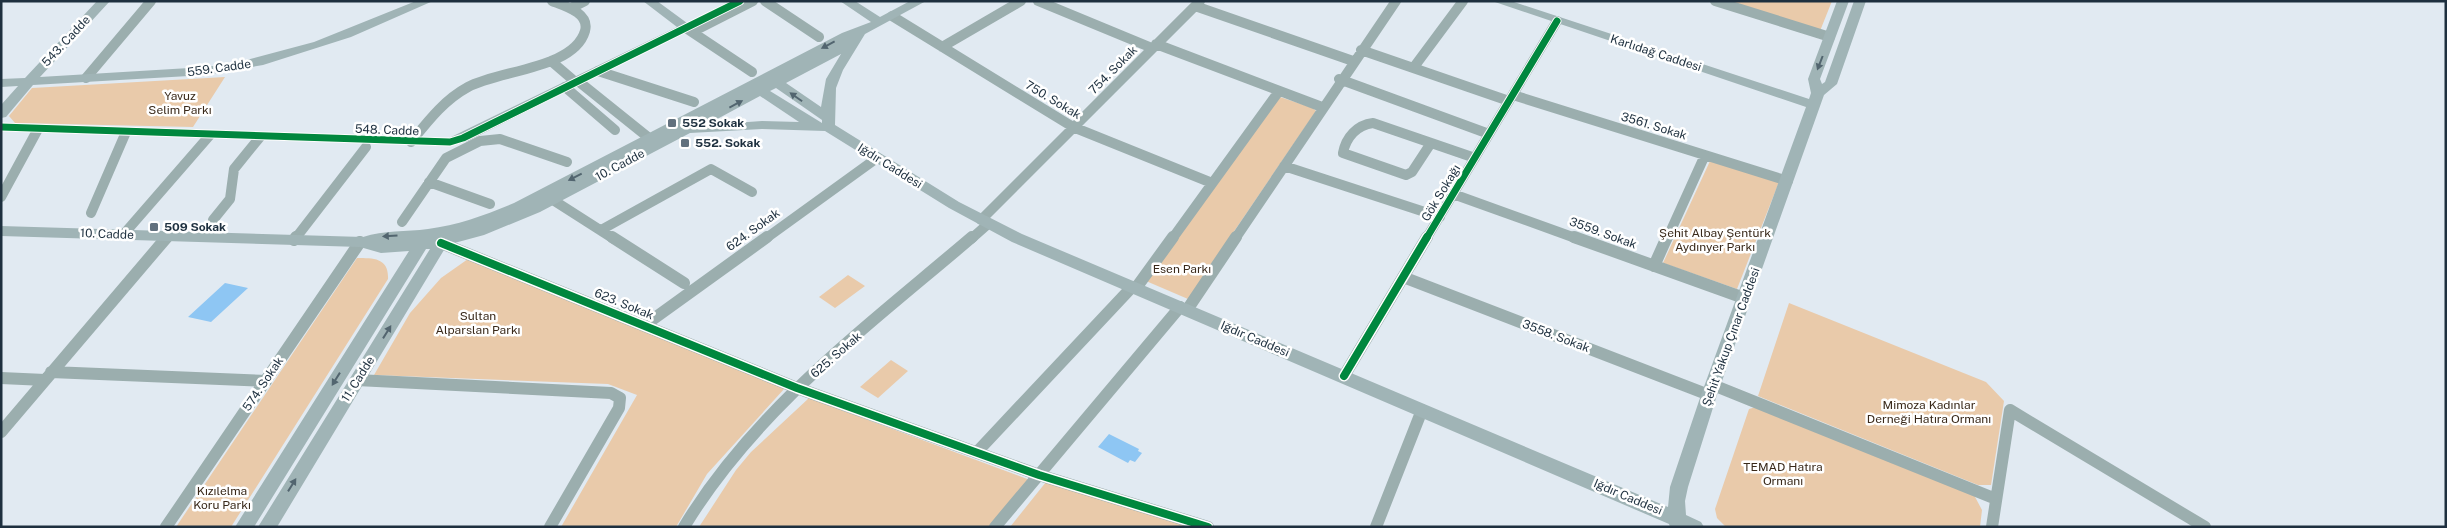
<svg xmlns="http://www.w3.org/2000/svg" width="2447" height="528" viewBox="0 0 2447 528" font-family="'Public Sans',sans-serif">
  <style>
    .green { fill: #e9caaa }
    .water { fill: #8ec6f3 }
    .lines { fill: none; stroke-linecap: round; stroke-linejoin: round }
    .street-far1 { stroke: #9baeae; stroke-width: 10 }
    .street { stroke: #9baeae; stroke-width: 12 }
    .secondary { fill: #a0b4b6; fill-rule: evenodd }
    .cycleway-far1-casing { stroke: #fff; stroke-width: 9 }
    .cycleway-casing { stroke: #fff; stroke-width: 11 }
    .cycleway-far1 { stroke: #00873e; stroke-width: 7 }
    .cycleway { stroke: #00873e; stroke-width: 8 }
    .oneway { fill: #52656f }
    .poi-dot { fill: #62717e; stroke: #fff; stroke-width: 2 }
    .labels { text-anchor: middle; stroke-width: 5; stroke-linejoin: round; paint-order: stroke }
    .street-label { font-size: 12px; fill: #1e303f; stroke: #fff }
    .park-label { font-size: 12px; fill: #39291a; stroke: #fff }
    .poi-label { font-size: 12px; font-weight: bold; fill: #1e303f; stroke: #fff; text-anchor: start }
  </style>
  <rect width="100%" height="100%" fill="#e1eaf2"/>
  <!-- green -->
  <path class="green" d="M1725 1H1832L1820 31Z
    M225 77 193 127 15 123 9 116 32 88Z
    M1280 97 1313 108 1316 111 1188 299 1146 281Z
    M1710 161 1779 182 1737 289 1663 263Z
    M357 258C374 258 389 258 388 279L231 527H176Z
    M468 259 785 388 707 474 676 527H561L637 395 608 384 374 375 410 313 441 278Z
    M848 275 865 286 835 308 819 297Z
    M1789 303 1986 382 2004 401 1991 485H1978L1758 396Z
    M891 360 908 371 878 398 860 387Z
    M809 398 1030 480 990 527H699L736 470 751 452Z
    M1756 407 1974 495 1982 510 1980 527H1726L1717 518 1715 509 1749 409Z
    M1046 482 1192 527H1010Z"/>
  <!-- water -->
  <path class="water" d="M225 283 248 288 211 322 188 317Z
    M1109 434 1139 449 1138 451 1142 453 1135 462 1130 460 1128 463 1098 447Z"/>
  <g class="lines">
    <!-- street-far1 -->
    <path class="street-far1" d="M765 1 819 37
      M1038 1 1152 48
      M1715 1 1830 37
      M1195 6 1353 61
      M571 8 585 1
      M892 16 1073 127 1212 183
      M686 28 752 72
      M692 32 753 1
      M1156 44 1322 107
      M942 47 1021 1
      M1361 50 1509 101
      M551 61 572 79
      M1414 67 1463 1
      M598 71 694 102
      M86 78 151 1
      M1339 79 1489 134
      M578 81 649 138
      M565 87 615 130
      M1513 95 1788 181
      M411 142C428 121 444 100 468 87 499 70 574 69 585 31 590 13 565 6 552 1
      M1431 143 1412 172 1406 175 1343 153C1346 137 1357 125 1373 123L1475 158
      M1284 166 1440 217
      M429 182 490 204
      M1453 194 1578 239
      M1 197 38 129
      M553 200 614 239
      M91 213 126 132
      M213 220 230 199 234 169 260 137
      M981 220 1200 1
      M402 222 446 158 480 141 500 139 567 162
      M601 230 711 169 752 192
      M123 235 210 135
      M166 239 168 236
      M295 239 366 147
      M765 239 877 158
      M971 239 988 224
      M1172 239 1279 91
      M1235 239 1396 1
      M1426 239 1557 21
      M1667 239 1705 155"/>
    <!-- street -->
    <path class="street" d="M612 237 684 283
      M1574 237 1744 298
      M294 240 296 237
      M441 243 797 388 1039 475 1208 527
      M1654 266 1667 237
      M1403 277 1709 395
      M1136 288 1173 237
      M1187 310 1236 237
      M645 325 767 237
      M51 372 266 381
      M1344 376 1427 237
      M1 378 45 380
      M357 380 611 393 620 398 619 408 550 527
      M1713 385 1996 499
      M1 432 167 237
      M977 452 1132 287
      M166 527 360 242
      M684 527C755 409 869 325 972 237
      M995 527 1180 307
      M1376 527 1422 410
      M1992 527 2010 410 2205 527"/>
    <!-- secondary -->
    <path class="secondary" d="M97 1H110L40 77 206 67 235 63 314 42 416 1H433L351 37 263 65 206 75 33 85 6 117 1 118V105L18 86 1 87V79L25 78Z
      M643 1H657L687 23 730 1H746L468 141 450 146 1 131V123L449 138 677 27Z
      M840 1H855L880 17 910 1H926L865 34 843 70 836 88 835 125 959 202 1022 234 1668 507 1670 487 1701 395 1806 107 1492 1H1511L1809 99 1811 93 1808 79 1837 1H1849L1820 79 1822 84 1825 82 1854 1H1866L1837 84 1824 95 1717 395 1688 487 1685 501 1686 515 1701 522 1704 527H1670L1669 524 1012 242 949 208 825 131 762 129 690 133 540 212 484 235 447 245 277 527H258L430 249H426L254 527H235L409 251 381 253 360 247 1 236V226L363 237C384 230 406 232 428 229 458 225 486 215 514 203L842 33 871 22ZM841 54 826 79 821 107 786 83ZM776 88 822 120V123L770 91ZM760 96 799 122 762 121 706 125Z"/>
    <defs>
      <path id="cycleway-far1" d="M1 127 450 142 463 138 740 1
        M1426 239 1557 21"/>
      <path id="cycleway" d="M441 243 797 388 1039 475 1208 527
        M1344 376 1427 237"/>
    </defs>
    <!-- cycleway-far1 casing -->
    <use href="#cycleway-far1" class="cycleway-far1-casing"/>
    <!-- cycleway casing -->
    <use href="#cycleway" class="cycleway-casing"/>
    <!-- cycleway-far1 -->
    <use href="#cycleway-far1" class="cycleway-far1"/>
    <!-- cycleway -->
    <use href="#cycleway" class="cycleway"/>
  </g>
  <!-- one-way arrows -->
  <defs><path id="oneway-solid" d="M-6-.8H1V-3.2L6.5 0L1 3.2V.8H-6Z" transform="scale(1.25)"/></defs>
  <g class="oneway">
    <use href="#oneway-solid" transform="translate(828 45) rotate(152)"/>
    <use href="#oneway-solid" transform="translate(1820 63) rotate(111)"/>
    <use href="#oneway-solid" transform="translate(796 97) rotate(-145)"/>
    <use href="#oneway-solid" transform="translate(736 104) rotate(-28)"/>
    <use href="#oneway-solid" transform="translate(575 177) rotate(153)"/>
    <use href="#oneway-solid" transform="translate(390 236) rotate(177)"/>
    <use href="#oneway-solid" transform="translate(387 332) rotate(-58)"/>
    <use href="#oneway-solid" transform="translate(336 379) rotate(122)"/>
    <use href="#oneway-solid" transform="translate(292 485) rotate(-58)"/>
  </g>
  <!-- markers -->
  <g class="poi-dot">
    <rect x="667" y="118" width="10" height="10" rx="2.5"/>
    <rect x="680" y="138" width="10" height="10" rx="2.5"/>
    <rect x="149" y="222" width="10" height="10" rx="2.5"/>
  </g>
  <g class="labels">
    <!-- street labels -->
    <g class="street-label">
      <text transform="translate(66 41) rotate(-47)" y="4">543. Cadde</text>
      <text transform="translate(1656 53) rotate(18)" y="4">Karlıdağ Caddesi</text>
      <text transform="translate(219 68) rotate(-8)" y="4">559. Cadde</text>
      <text transform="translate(1113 70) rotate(-45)" y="4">754. Sokak</text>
      <text transform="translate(1053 100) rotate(31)" y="4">750. Sokak</text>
      <text transform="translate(1654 126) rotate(17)" y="4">3561. Sokak</text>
      <text transform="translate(387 130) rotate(2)" y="4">548. Cadde</text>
      <text transform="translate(620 165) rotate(-28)" y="4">10. Cadde</text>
      <text transform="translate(890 166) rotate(32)" y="4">Iğdır Caddesi</text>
      <text transform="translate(1441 193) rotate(-59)" y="4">Gök Sokağı</text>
      <text transform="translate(753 230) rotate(-36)" y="4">624. Sokak</text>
      <text transform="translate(1603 233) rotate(20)" y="4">3559. Sokak</text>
      <text transform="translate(107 234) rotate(2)" y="4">10. Cadde</text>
      <text transform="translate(624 304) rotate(22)" y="4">623. Sokak</text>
      <text transform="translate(1556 336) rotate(21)" y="4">3558. Sokak</text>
      <text transform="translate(1731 337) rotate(-70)" y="4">Şehit Yakup Çınar Caddesi</text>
      <text transform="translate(1255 339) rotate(23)" y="4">Iğdır Caddesi</text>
      <text transform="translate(836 355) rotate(-41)" y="4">625. Sokak</text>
      <text transform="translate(358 379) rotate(-58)" y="4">11. Cadde</text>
      <text transform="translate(263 384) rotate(-56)" y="4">574. Sokak</text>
      <text transform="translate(1628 497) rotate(23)" y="4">Iğdır Caddesi</text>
    </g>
    <!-- park labels -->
    <g class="park-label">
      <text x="180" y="100">Yavuz<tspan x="180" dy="14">Selim Parkı</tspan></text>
      <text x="1715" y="237">Şehit Albay Şentürk<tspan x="1715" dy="14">Aydınyer Parkı</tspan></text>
      <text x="1182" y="273">Esen Parkı</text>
      <text x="478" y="320">Sultan<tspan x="478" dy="14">Alparslan Parkı</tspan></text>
      <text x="1929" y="409">Mimoza Kadınlar<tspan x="1929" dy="14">Derneği Hatıra Ormanı</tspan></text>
      <text x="1783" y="471">TEMAD Hatıra<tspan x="1783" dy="14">Ormanı</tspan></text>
      <text x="222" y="495">Kızılelma<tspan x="222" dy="14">Koru Parkı</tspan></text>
    </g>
    <!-- poi labels -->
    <g class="poi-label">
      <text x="682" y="127">552 Sokak</text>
      <text x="695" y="147">552. Sokak</text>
      <text x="164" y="231">509 Sokak</text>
    </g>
  </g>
  <!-- border -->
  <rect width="2447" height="528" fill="none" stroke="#1e303f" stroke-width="5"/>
</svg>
